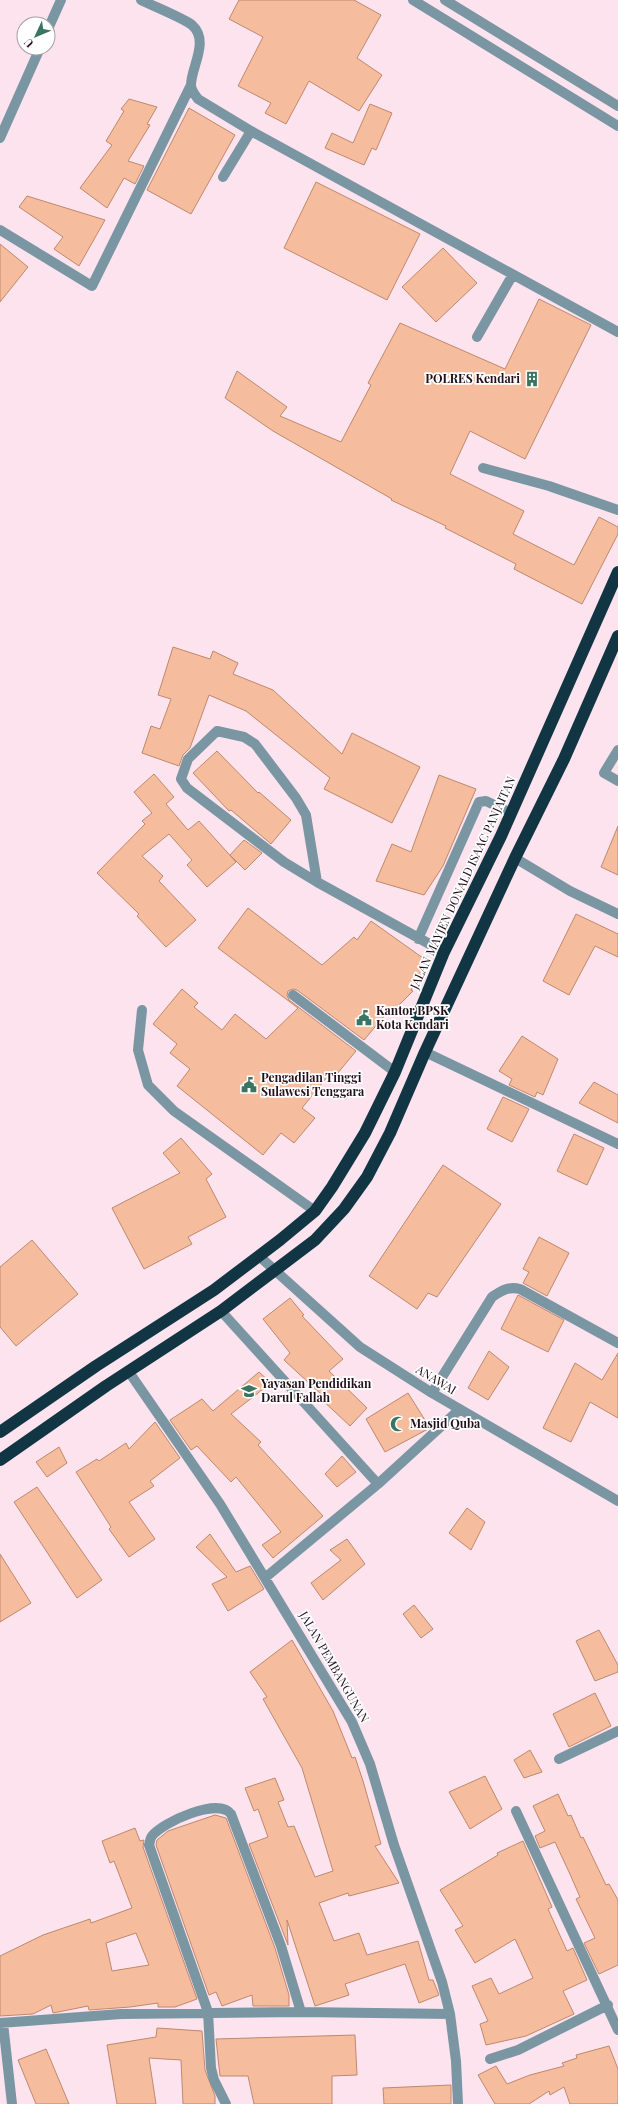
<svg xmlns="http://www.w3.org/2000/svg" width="618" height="2104" viewBox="0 0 618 2104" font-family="'Playfair Display',serif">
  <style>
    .building { fill: #f6bc9e; stroke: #c0886b; fill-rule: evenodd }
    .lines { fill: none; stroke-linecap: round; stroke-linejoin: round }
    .minor { stroke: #7b96a3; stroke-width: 10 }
    .highway { stroke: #123544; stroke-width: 12 }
    .labels { text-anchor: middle; stroke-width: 3.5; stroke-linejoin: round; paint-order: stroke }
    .poi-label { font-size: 12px; font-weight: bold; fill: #220e19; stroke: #fff; text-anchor: start }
    .street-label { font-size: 12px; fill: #220e19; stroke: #fff }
  </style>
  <rect width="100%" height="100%" fill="#fce3ee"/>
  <!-- building -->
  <path class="building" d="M239 0H354L381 15 357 58 382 75 359 111 309 81 286 124 265 113 271 103 238 86 263 37 229 19Z
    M129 99 157 107 147 124 150 125 128 161 144 166 135 184 124 178 107 208 80 188 112 145 106 141 124 111 121 109Z
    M370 104 392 113 376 150 372 148 364 165 325 148 332 133 353 143Z
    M189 108 235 135 191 214 147 190Z
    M316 182 420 234 387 300 284 248Z
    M27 196 105 220 79 266 54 249 63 237 19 207Z
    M0 244 28 267 0 302Z
    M443 248 477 283 436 322 402 287Z
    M539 299 591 325 525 459 470 431 450 474 524 511 513 534 574 565 599 517 618 527V534L582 604 514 569 516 564 445 528 446 526 391 500 392 499 273 431 225 398 237 371 287 407 280 416 341 442 371 385 368 383 400 323 505 369Z
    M173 647 210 659 213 651 238 663 233 674 273 690 342 754 352 733 420 767 392 823 324 789 330 778 246 711 209 695 190 748 183 755 179 766 142 753 151 726 160 729 171 699 158 695Z
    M217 751 258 793 259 792 291 820 271 844 231 810 229 811 193 773Z
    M154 774 174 797 166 804 188 830 199 821 236 862 207 887 187 865 192 860 169 834 142 856 163 876 159 881 196 920 166 947 137 916 139 914 97 873 145 824 142 821 152 813 134 792Z
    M439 775 476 789 443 866 424 895 376 881 392 844 411 852Z
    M618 826V875L601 867Z
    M244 840 262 853 245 870 230 855Z
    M248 908 322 965 354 937 357 940 371 921 430 963 411 990 413 991 394 1010 391 1008 364 1040 297 990 293 989 288 991 287 995 289 1000 356 1051 337 1074 332 1071 302 1108 315 1118 294 1143 281 1133 263 1155 177 1086 190 1069 170 1053 177 1044 153 1024 182 989 198 1003 194 1007 222 1030 235 1014 266 1039 298 1008 218 948Z
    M576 914 618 934V957L595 946 569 995 543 981Z
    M522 1036 558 1059 543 1095 537 1092 535 1097 509 1085 512 1079 499 1071Z
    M594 1082 618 1095V1123L579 1103Z
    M503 1097 529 1109 512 1142 487 1129Z
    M574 1134 604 1148 587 1185 557 1171Z
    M181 1138 212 1174 206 1179 226 1217 188 1237 192 1244 144 1269 112 1208 180 1173 163 1153Z
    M443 1165 501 1204 437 1297 428 1293 417 1309 369 1276Z
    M539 1237 569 1253 547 1296 523 1283 529 1272 523 1269Z
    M32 1240 78 1294 16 1346 0 1327V1267Z
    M518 1295 564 1320 548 1352 501 1329Z
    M290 1298 304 1315 302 1316 343 1359 329 1371 367 1408 350 1426 319 1397 322 1395 284 1360 290 1353 263 1319Z
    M489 1351 509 1367 488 1400 468 1388Z
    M618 1353V1418L590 1402 571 1442 543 1428 575 1363 602 1380Z
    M259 1372 271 1383 231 1414 261 1442 258 1445 323 1516 273 1558 262 1545 281 1532 236 1477 231 1482 197 1446 191 1450 170 1420 202 1399 213 1411Z
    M408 1393 430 1428 385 1452 366 1419Z
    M155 1422 180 1458 150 1481 154 1486 129 1502 155 1539 129 1557 109 1529 111 1527 76 1472 97 1459 99 1461 126 1443 129 1449Z
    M59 1447 67 1463 47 1477 36 1462Z
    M342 1456 356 1472 337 1487 325 1474Z
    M37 1487 102 1580 77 1598 14 1502Z
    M467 1508 485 1522 471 1550 449 1533Z
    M210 1534 236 1572 250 1566 264 1589 228 1611 212 1584 227 1577 196 1547Z
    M347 1539 365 1564 323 1600 311 1583 341 1560 330 1550Z
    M0 1554 31 1603 0 1622Z
    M414 1605 433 1629 421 1638 403 1614Z
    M599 1630 618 1665V1672L595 1681 576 1641Z
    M292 1640 333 1711 352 1758 355 1757 363 1781 381 1844 375 1846 399 1883 349 1896 348 1893 319 1903 334 1941 359 1933 367 1955 418 1941 429 1980H433L439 1995 419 2003 405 1964 345 1984 349 1995 315 2006 287 1920 288 1945 249 1844 268 1837 258 1809 254 1811 245 1788 275 1778 284 1800 278 1802 288 1827 294 1826 315 1877 333 1871 302 1768 263 1699 267 1697 250 1672Z
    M595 1693 611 1726 569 1747 553 1714Z
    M530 1750 542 1772 524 1778 514 1760Z
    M485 1776 502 1809 470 1829 449 1792Z
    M558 1794 568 1816 571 1815 581 1838 583 1837 606 1885 609 1884 618 1900V1965L599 1974 584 1943 595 1938 576 1899 580 1897 569 1872 555 1842 540 1848 535 1836 545 1831 533 1806Z
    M215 1815 226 1818 275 1948 289 1995V2006H253L252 1995 222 2006 216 1992 209 1995 156 1845 157 1840 168 1831Z
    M135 1828 140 1841 144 1840 143 1847 197 1999 175 2007H158V2003L130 2007 89 2010 88 2006 53 2013 51 2005 33 2014 0 2016V1956L43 1935 90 1919 91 1923 132 1908 114 1861 110 1863 102 1841ZM136 1933 149 1965 112 1971 106 1943Z
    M523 1841 552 1907 548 1909 567 1951 573 1948 587 1980 563 1991 574 2014 526 2036 486 2045 480 2024 488 2021 472 1986 491 1978 499 1994 533 1978 515 1939 475 1963 455 1930 463 1926 440 1890 498 1855 497 1853Z
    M157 2028 202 2031 205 2070 215 2096V2104H183L181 2060 149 2058 156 2104H117L107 2045 156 2037Z
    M355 2035 357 2075 332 2076V2104H254L248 2076H220L216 2039Z
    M609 2046 618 2069V2104H570L564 2087 550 2095 549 2091 529 2104H495L478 2075 496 2066 507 2084 530 2075 564 2066 562 2063 577 2058 576 2055Z
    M46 2049 69 2104H36L18 2060Z
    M451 2085V2104H384L383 2088Z"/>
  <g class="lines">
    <!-- minor -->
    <path class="minor" d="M141 0C153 6 183 18 192 25 210 41 191 67 191 85 191 90 195 95 198 99L251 131 618 332
      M413 0 618 126
      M445 0 618 106
      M48 29 61 0
      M0 138 40 48
      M223 177 251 131
      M0 230 92 286 191 85
      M477 337 512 276
      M483 468 549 486 618 510
      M217 731 244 737 255 744 296 798 306 815 317 882 284 862 187 788 181 779 188 759Z
      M618 750 604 773 618 781
      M515 858 570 891 618 914
      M317 882 444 952
      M418 939 479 802 486 801 511 813
      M293 995 395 1072
      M142 1010 138 1050 148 1085 174 1111 315 1211
      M425 1052 618 1144
      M259 1256 360 1347 432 1393 618 1501
      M221 1311 378 1484 266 1577
      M129 1372 220 1504 352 1722 370 1764 394 1845 442 1982 450 2014 456 2061 458 2104
      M432 1393 492 1297C501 1291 508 1286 520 1289L618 1343
      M378 1484 460 1409
      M559 1759 618 1731
      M516 1811 618 2030
      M0 2023 121 2014 301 2012
      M3 2023 12 2104
      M490 2059 518 2050 608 2005
      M226 2104 214 2080 211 2068 208 2012 149 1845C150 1843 150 1838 152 1836 163 1822 218 1797 231 1814L281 1946 301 2012 450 2014"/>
    <!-- highway -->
    <path class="highway" d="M0 1432 96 1366 214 1290 280 1240 315 1211 332 1187 365 1133 395 1072 444 952 501 836 618 572
      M0 1460 106 1386 221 1311 315 1240 344 1209 367 1177 390 1133 425 1052 515 858 564 759 618 636"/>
  </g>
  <!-- icons -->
  <defs>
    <symbol id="building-bare" viewBox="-9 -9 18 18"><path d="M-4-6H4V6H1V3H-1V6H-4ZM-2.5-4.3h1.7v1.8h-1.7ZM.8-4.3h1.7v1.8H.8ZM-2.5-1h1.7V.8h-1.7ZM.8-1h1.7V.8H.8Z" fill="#397560" stroke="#fff" stroke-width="2.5" paint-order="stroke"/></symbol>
    <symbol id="civic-bare" viewBox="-9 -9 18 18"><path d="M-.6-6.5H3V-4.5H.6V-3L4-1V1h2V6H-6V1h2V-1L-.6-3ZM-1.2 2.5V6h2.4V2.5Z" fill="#397560" stroke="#fff" stroke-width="2.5" paint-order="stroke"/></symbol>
    <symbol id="school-bare" viewBox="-9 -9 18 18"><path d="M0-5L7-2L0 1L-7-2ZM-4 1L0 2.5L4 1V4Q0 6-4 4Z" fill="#397560" stroke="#fff" stroke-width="2.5" paint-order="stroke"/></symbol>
    <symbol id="mosque-bare" viewBox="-9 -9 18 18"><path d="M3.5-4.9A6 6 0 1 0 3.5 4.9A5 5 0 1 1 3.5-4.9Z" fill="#397560" stroke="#fff" stroke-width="2.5" paint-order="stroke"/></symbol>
  </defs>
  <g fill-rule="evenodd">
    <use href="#building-bare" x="521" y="368" width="22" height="22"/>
    <use href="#civic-bare" x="353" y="1007" width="22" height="22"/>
    <use href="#civic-bare" x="238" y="1074" width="22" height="22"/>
    <use href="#school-bare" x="238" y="1380" width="22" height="22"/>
    <use href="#mosque-bare" x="387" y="1413" width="22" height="22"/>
  </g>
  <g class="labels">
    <!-- poi labels -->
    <g class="poi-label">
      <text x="520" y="383" text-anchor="end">POLRES Kendari</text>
      <text x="376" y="1015">Kantor BPSK<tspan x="376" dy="14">Kota Kendari</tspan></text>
      <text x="261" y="1082">Pengadilan Tinggi<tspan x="261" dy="14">Sulawesi Tenggara</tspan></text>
      <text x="261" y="1388">Yayasan Pendidikan<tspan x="261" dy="14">Darul Fallah</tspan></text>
      <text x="410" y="1428">Masjid Quba</text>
    </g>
    <!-- street labels -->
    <g class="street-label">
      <text transform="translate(463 883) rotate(-65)" y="4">JALAN MAYJEN DONALD ISAAC PANJAITAN</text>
      <text transform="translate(436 1380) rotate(31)" y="4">ANAWAI</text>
      <text transform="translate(334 1667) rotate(60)" y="4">JALAN PEMBANGUNAN</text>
    </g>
  </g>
  <!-- north arrow -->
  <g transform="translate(36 36) rotate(226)"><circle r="19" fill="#ffffff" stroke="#a79fa3"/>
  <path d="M0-3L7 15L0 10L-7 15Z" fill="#397560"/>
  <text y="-6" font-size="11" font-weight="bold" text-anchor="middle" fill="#220e19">U</text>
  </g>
</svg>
